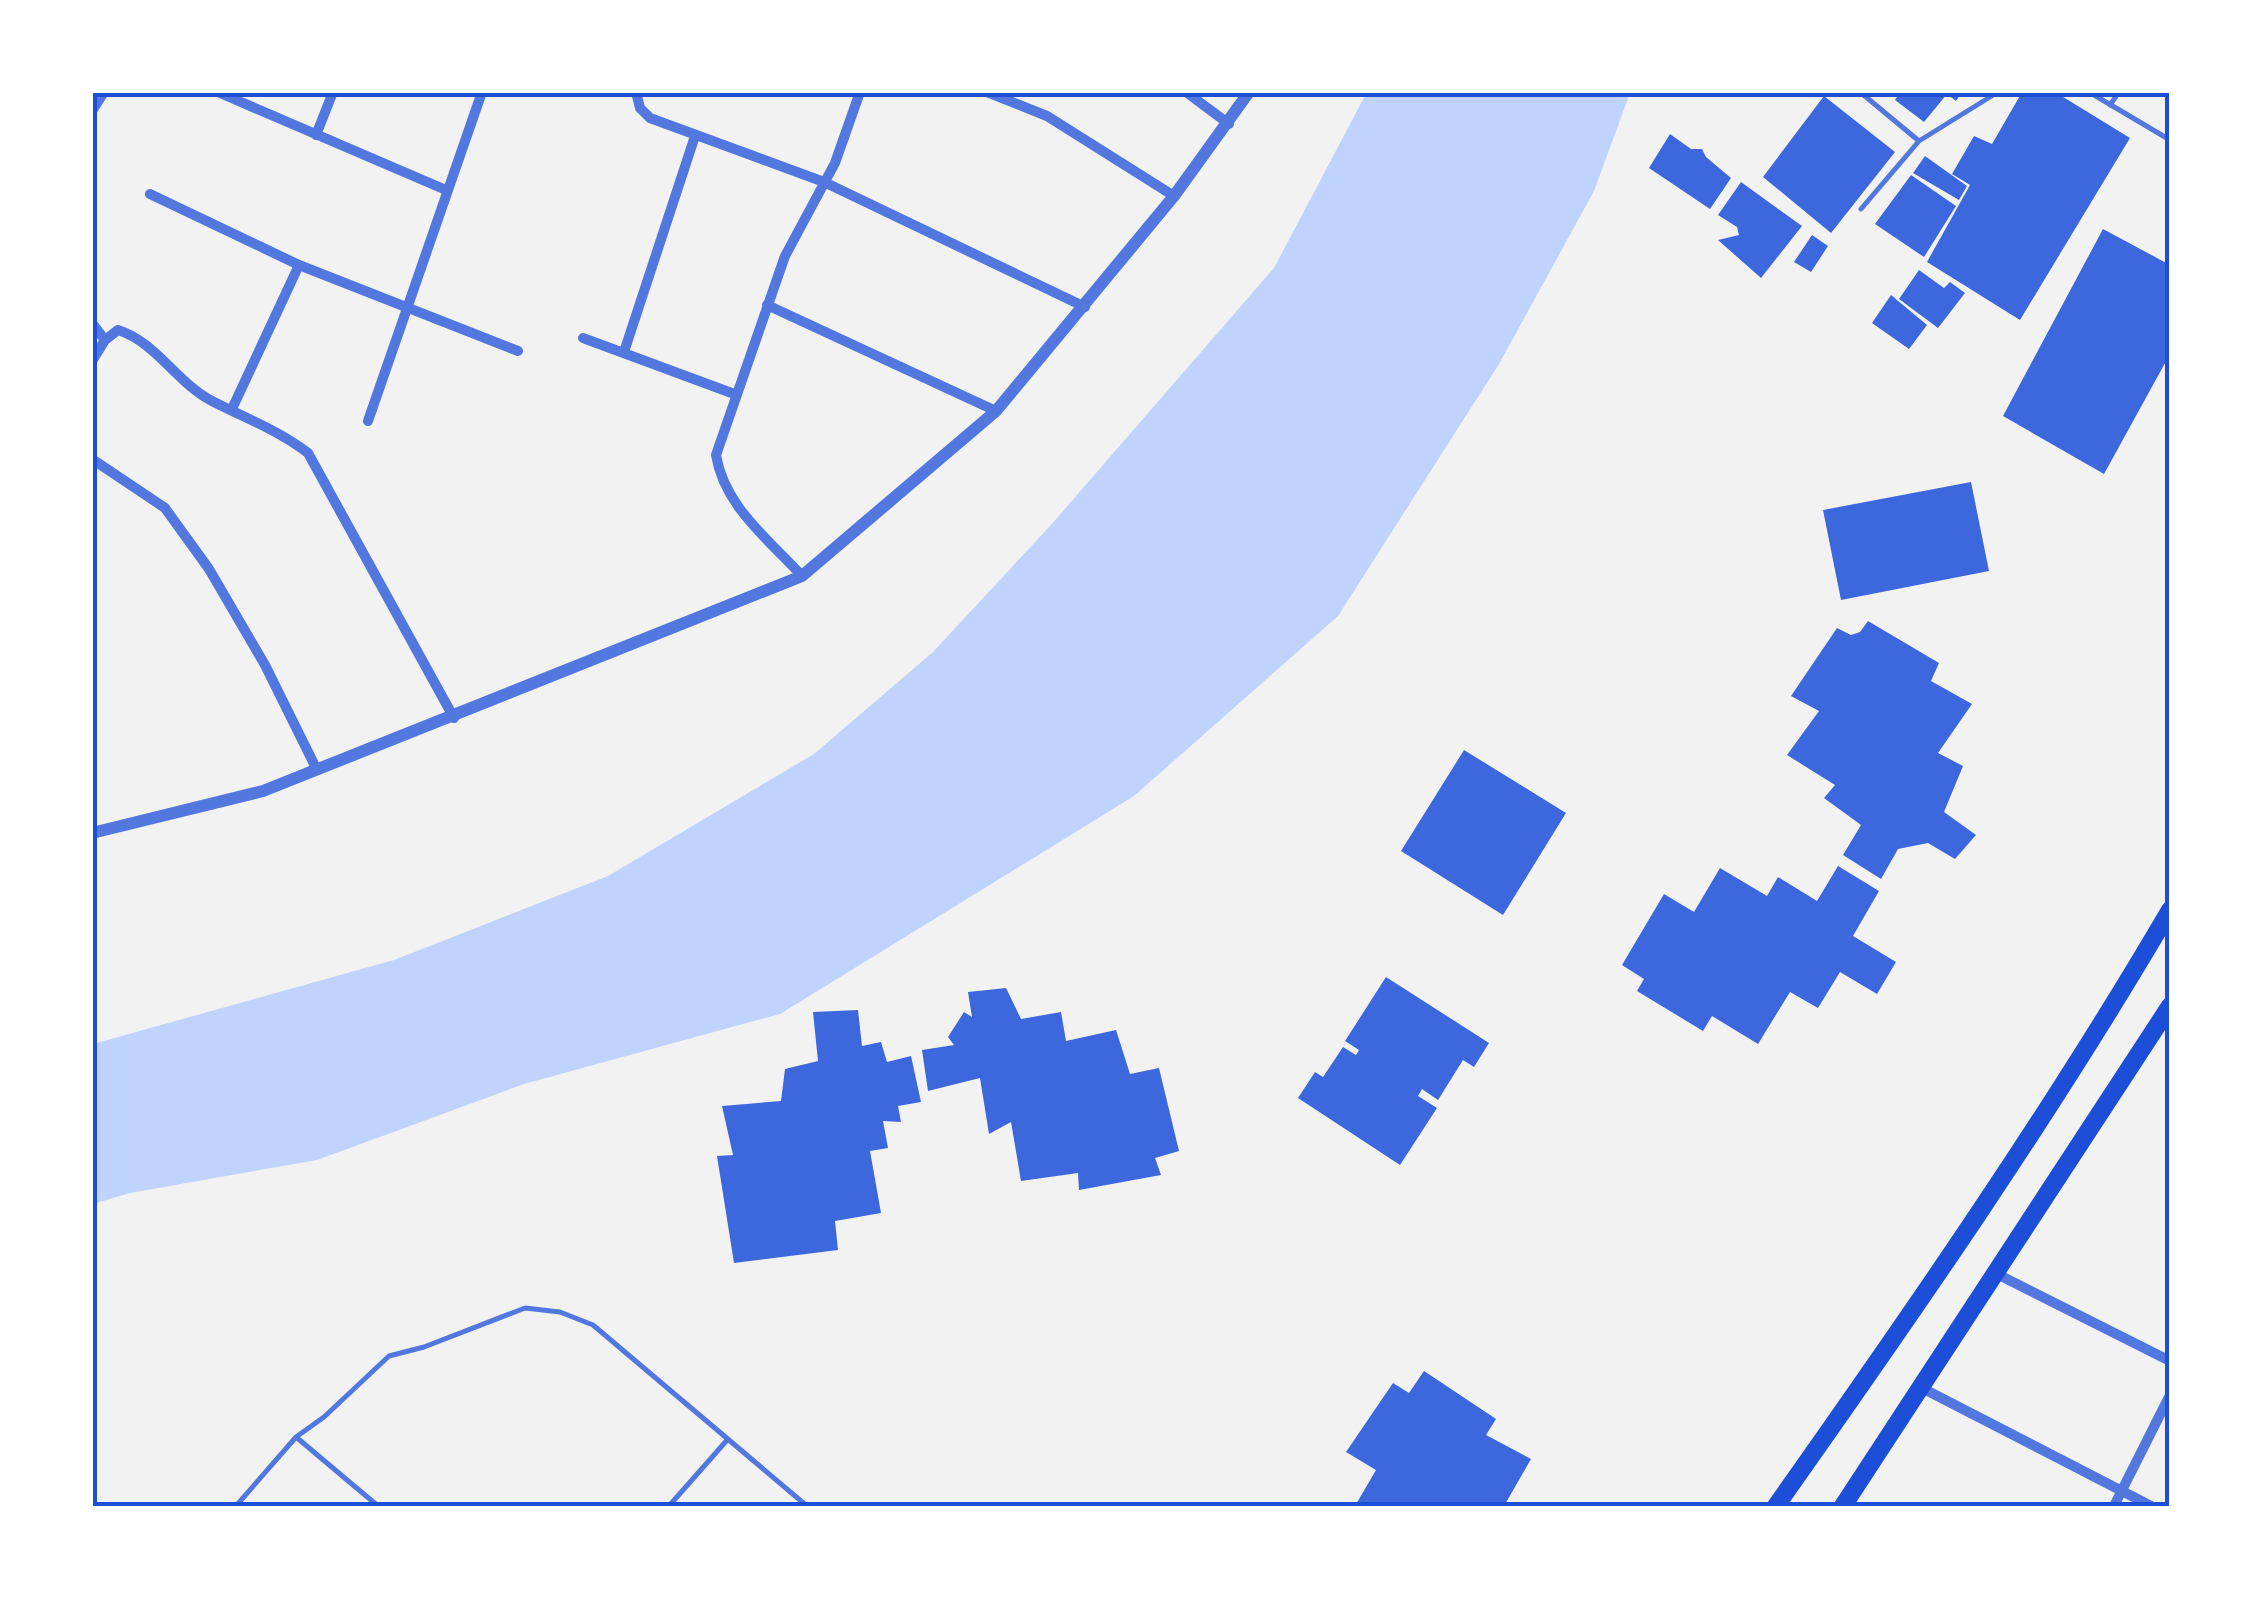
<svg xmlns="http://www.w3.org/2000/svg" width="2262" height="1599" viewBox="0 0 2262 1599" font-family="'PT Serif',serif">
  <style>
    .water { fill: #bfd3fe }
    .building { fill: #3d67dc }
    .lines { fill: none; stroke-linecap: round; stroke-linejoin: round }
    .service { stroke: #5277de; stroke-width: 5 }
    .minor { stroke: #5277de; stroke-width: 10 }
    .tertiary { stroke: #5277de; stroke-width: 12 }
    .primary { stroke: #1d4ed8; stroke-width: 18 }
    .neatline { fill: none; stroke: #1d4ed8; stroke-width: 4 }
  </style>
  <rect width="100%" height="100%" fill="#f2f2f2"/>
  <!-- water -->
  <path class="water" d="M1367 92 1630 93 1594 191 1499 364 1338 616 1134 796 780 1014 524 1084 317 1160 130 1193 93 1204V1044L394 960 608 876 814 754 933 652 1050 526 1274 268Z"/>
  <!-- building -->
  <path class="building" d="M1900 92H1962L1956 101 1947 94 1924 122 1895 100Z
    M2055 92 2130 138 2020 320 1927 262 1970 185 1952 174 1974 136 1992 144 2021 94Z
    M1824 96 1895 152 1831 233 1763 177Z
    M1670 134 1691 149H1702L1706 157 1731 178 1710 209 1649 168Z
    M1925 156 1967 186 1959 200 1913 173Z
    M1911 175 1956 206 1924 257 1875 224Z
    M1741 182 1802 226 1761 278 1718 240 1739 235 1737 227 1718 215Z
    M2103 229 2170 265V354L2104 474 2003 416Z
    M1812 235 1828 246 1811 272 1794 262Z
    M1919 270 1944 288 1950 282 1965 293 1938 328 1899 299Z
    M1891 295 1927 325 1909 349 1872 323Z
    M1971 482 1989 571 1841 600 1823 510Z
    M1868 621 1939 663 1931 681 1972 704 1938 753 1963 766 1944 812 1976 835 1955 859 1928 843 1898 849 1881 879 1843 855 1861 825 1824 798 1835 785 1787 755 1819 711 1791 696 1837 628 1851 635 1860 632Z
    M1464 750 1566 813 1503 915 1401 851Z
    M1838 866 1879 891 1853 936 1896 962 1877 994 1840 972 1818 1008 1790 992 1758 1044 1712 1016 1703 1031 1637 991 1644 979 1622 965 1664 894 1694 912 1720 868 1767 896 1778 877 1817 901Z
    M1386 977 1489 1043 1474 1067 1463 1060 1438 1100 1422 1089 1418 1096 1437 1108 1400 1165 1298 1098 1315 1072 1323 1077 1343 1047 1356 1055 1359 1050 1345 1041Z
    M1006 988 1021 1019 1061 1012 1066 1041 1116 1030 1130 1074 1159 1068 1179 1151 1155 1158 1161 1175 1079 1190 1078 1173 1021 1181 1011 1122 989 1134 980 1078 928 1091 922 1050 954 1045 948 1037 964 1012 972 1017 968 992Z
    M858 1010 862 1046 881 1042 887 1062 911 1056 921 1102 898 1106 901 1122 883 1121 888 1148 870 1151 881 1213 835 1221 838 1250 734 1263 717 1156 733 1155 722 1106 781 1101 785 1069 818 1061 813 1012Z
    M1424 1371 1496 1419 1486 1435 1531 1459 1504 1506H1355L1376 1470 1346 1452 1393 1383 1409 1393Z"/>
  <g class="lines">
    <!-- service -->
    <path class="service" d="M1860 92 1919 141
      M2089 92 2170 140
      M2110 105 2119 92
      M1861 209 1919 141 1998 92
      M296 1437 378 1506
      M236 1506 296 1437 324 1417 389 1356 424 1347 525 1308 560 1312 593 1325 807 1506
      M669 1506 728 1439"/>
    <!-- minor -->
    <path class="minor" d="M636 92 640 108 650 118 824 182 1085 307
      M987 92 1047 116 1174 196
      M1186 92 1229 124
      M220 93 446 190
      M92 111 104 92
      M316 135 333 92
      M150 194 299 265 518 351
      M767 305 996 411
      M92 323 105 340
      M583 338 737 395
      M624 352 695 136
      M92 361 105 340 118 330C156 342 177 383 212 401 245 418 278 430 308 453L454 718
      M232 409 299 265
      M368 421 482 92
      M92 459 165 508 209 569 265 665 317 770
      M802 576C769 540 724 506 716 455L785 256 835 163 860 92
      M1995 1273 2170 1361
      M1920 1387 2151 1506
      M2114 1506 2170 1395"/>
    <!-- tertiary -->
    <path class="tertiary" d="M92 833 263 791 802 576 996 411 1174 196 1249 92"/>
    <!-- primary -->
    <path class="primary" d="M1776 1506C1913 1312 2050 1115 2170 910
      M1843 1506 2170 1006"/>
  </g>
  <!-- border -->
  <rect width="2262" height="1599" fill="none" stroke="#ffffff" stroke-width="190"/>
  <rect x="95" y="95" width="2072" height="1409" class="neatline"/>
</svg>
